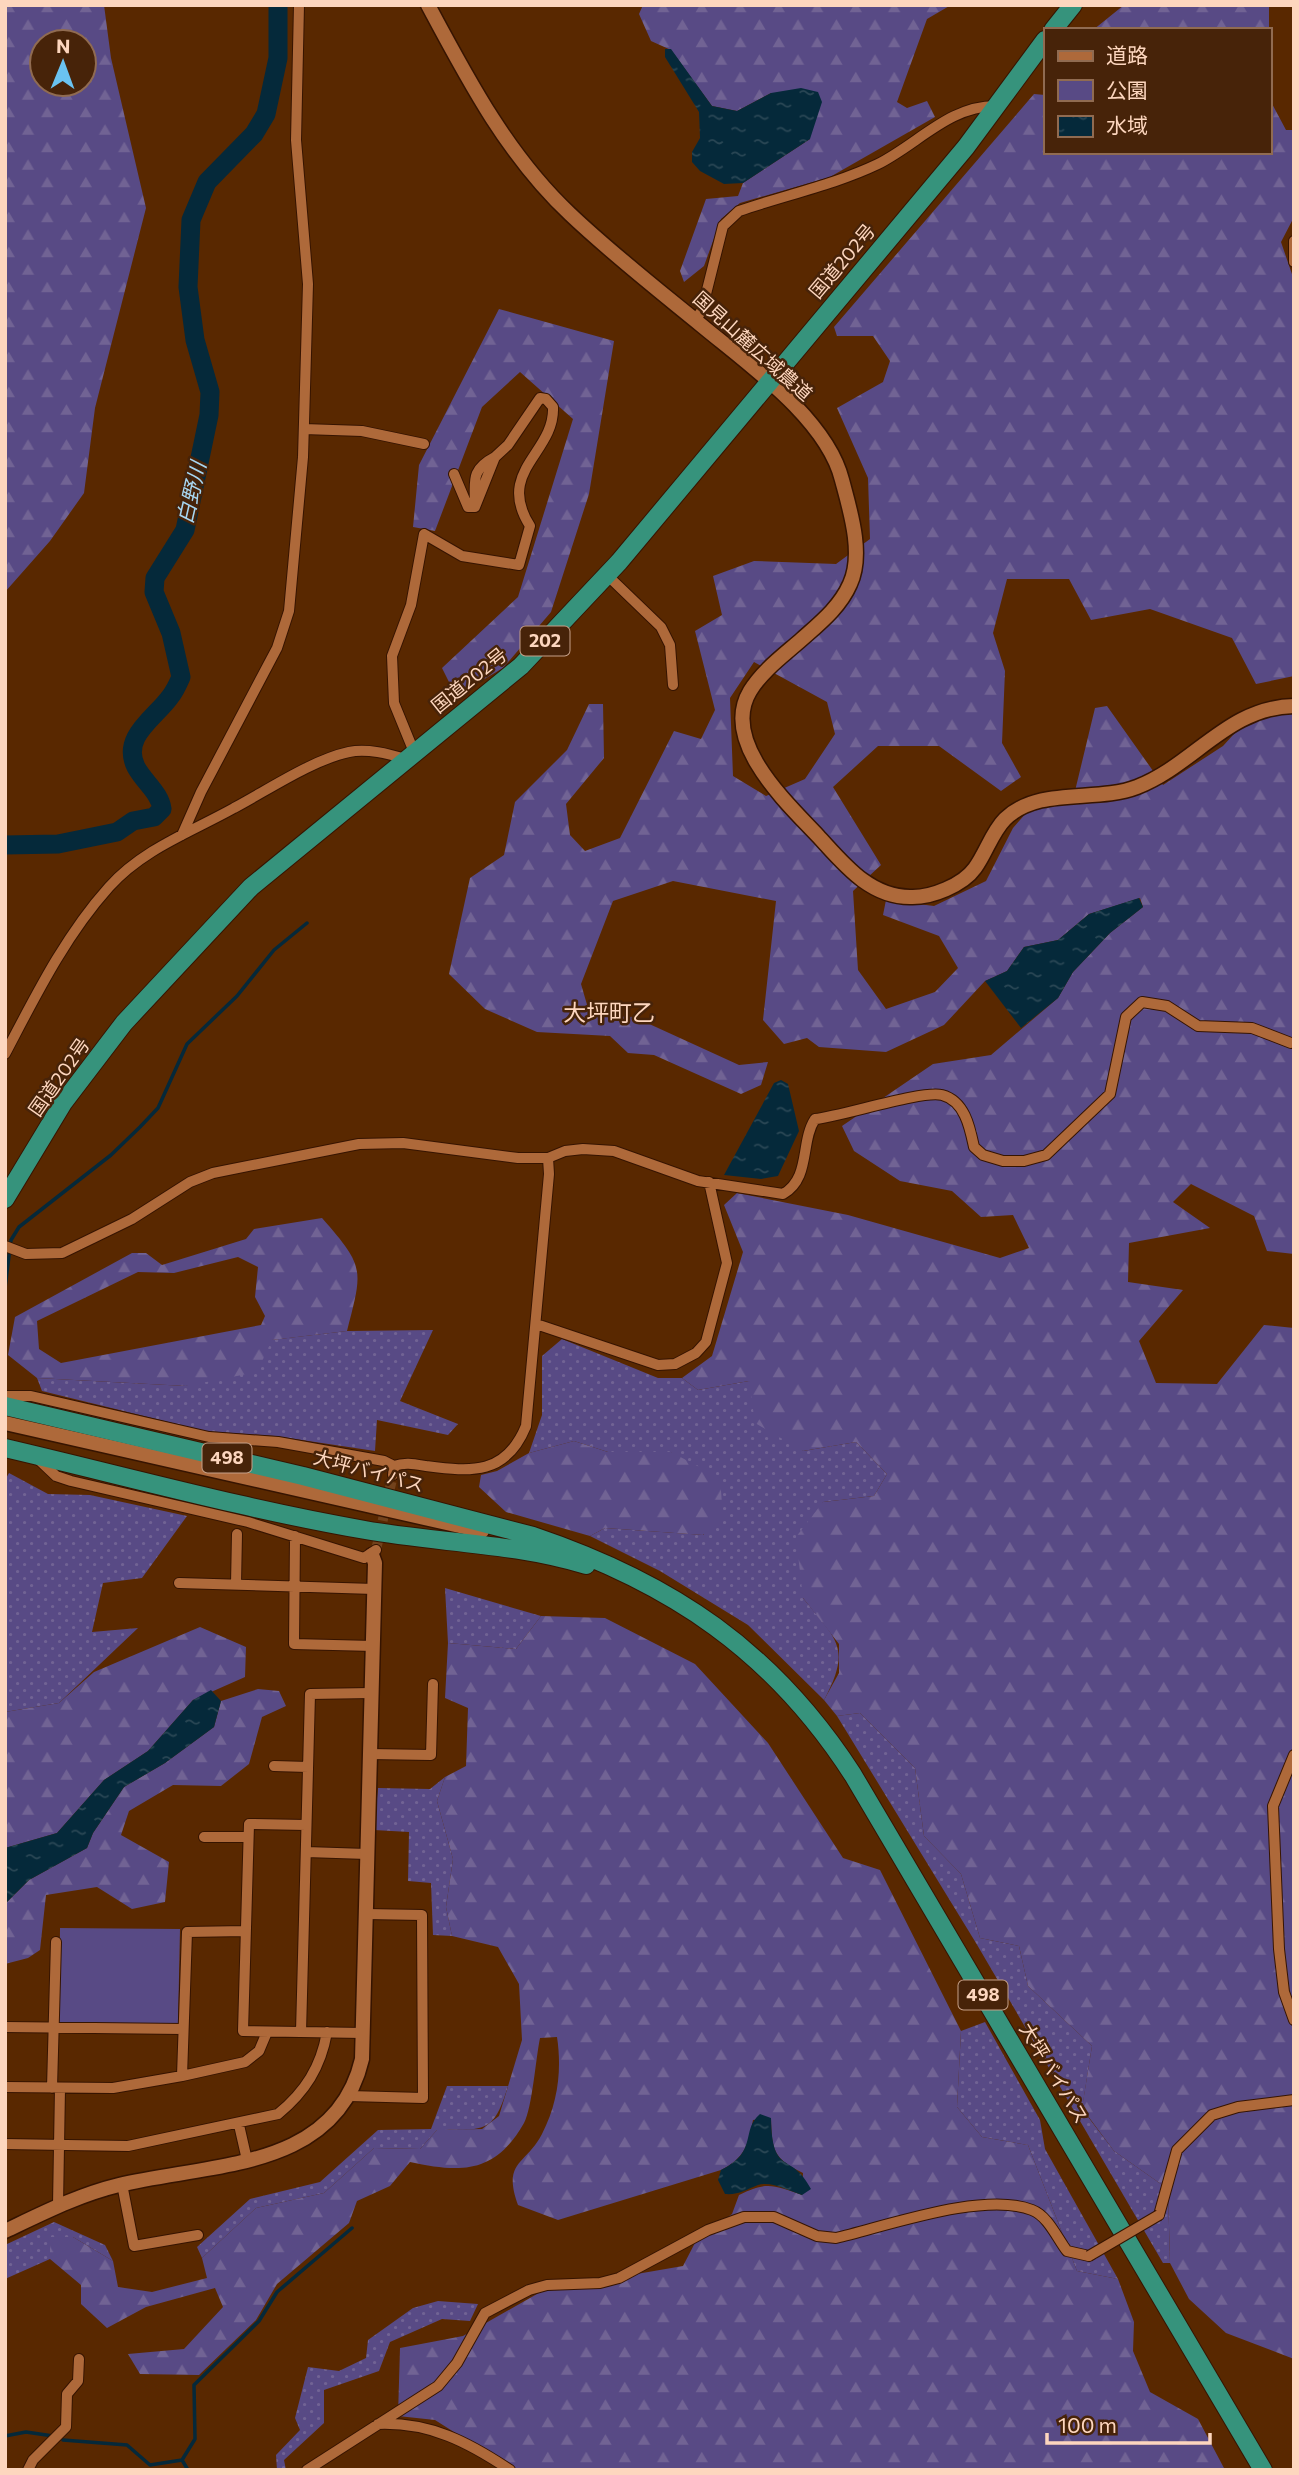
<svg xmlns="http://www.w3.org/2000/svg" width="1299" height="2475" viewBox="0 0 1299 2475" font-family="Commissioner,'Noto Sans JP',sans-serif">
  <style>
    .grass { fill: url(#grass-dots) }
    .forest { fill: url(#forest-firs); fill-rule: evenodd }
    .park { fill: #584a85 }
    .water { fill: url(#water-ripples) }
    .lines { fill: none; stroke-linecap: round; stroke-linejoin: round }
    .stream { stroke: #05293a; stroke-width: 3.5 }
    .river { stroke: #05293a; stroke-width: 19 }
    .street-tunnel { stroke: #72421c; stroke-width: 10; stroke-dasharray: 10 5; stroke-linecap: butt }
    .street-casing { stroke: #361400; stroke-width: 12 }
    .secondary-casing { stroke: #361400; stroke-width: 17 }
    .highway-casing { stroke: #361400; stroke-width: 20 }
    .street { stroke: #ae693a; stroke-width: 10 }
    .secondary { stroke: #ae693a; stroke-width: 14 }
    .highway { stroke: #36937c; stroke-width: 18 }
    .street-bridge-casing { stroke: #361400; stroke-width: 12; stroke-linecap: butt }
    .street-bridge { stroke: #ae693a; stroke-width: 10 }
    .labels { text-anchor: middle; stroke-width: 5; stroke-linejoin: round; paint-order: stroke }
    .shield { fill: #472309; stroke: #c6a088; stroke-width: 2 }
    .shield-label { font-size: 18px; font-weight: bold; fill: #fdd6be }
    .street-label { font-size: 19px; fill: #fdd6be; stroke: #472309 }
    .water-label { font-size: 21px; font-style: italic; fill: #a7d6f1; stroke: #472309 }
    .quarter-label { font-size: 23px; fill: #fdd6be; stroke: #472309 }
  </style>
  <defs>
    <pattern id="grass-dots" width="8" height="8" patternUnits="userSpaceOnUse" patternTransform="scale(1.75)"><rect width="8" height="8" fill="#584a85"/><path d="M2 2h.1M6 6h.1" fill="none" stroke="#716394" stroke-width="1.8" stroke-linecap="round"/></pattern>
    <pattern id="forest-firs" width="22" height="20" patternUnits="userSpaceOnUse" patternTransform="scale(1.75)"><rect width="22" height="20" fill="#584a85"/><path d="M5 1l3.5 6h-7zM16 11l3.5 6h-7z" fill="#716394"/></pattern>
    <pattern id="water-ripples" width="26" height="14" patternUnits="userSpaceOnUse" patternTransform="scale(1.75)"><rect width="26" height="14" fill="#05293a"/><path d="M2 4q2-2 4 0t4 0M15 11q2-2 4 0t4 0" fill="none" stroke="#2a4755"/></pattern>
  </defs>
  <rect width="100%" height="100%" fill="#592800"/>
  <!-- grass -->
  <path class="grass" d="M433 1330 400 1401 458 1424 448 1435 377 1420 375 1451 275 1436 205 1431 42 1391 37 1378 186 1386 271 1340 347 1331Z
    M562 1339 658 1378H682L698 1390 749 1381 803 1451 856 1442 887 1474 874 1496 823 1502 803 1598C837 1641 852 1647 824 1700L748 1625 660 1571 590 1536 605 1528 704 1535 671 1452H608L574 1441 529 1453 542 1415V1356Z
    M9 1473 48 1494 90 1495 187 1516 142 1578 103 1583 92 1632 138 1628 59 1703 5 1712V1480Z
    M445 1588 541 1616 516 1649 448 1643Z
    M860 1713 915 1768 924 1836 961 1874 980 1938 1019 1946 1028 1986 1092 2046 1082 2109 1114 2151 1168 2189 1170 2263H1163L976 1943 837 1716Z
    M445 1777 437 1801 453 1859 446 1907 452 1936 433 1935 431 1883 408 1881 409 1832 374 1830 378 1788 430 1789Z
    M985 2022 1040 2120 1045 2149 1118 2279 1077 2271 1028 2145 982 2137 957 2107 961 2031Z
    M447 2086H508C493 2135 485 2129 437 2130L420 2149 374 2148 324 2193 256 2208 202 2258 197 2247 250 2199 320 2182 378 2130 431 2129Z
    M54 2222 105 2245 113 2261 73 2237H51L50 2259 5 2279V2245Z
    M438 2301 478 2304 470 2321 442 2319 390 2342 379 2371 324 2390V2423L284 2460 286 2470H277L276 2455 300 2430 295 2418 308 2367 339 2371 366 2358 368 2340 413 2308Z"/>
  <!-- forest -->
  <path class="forest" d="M5 5H104L111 58 146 208 95 408 84 493 50 541 5 592ZM84 42V84H42V42Z
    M643 5H951L927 19 897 102 907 108 927 101 935 117 830 177 740 203 721 219 704 266 684 282 680 271 706 199 738 196 743 183 810 139 771 93 737 111 712 106 671 50 651 41 639 14Z
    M1124 5H1269V30H1093Z
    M1034 94 1045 95V152H1269V98L1286 130H1294V217L1281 242 1294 280V676L1256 684 1232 638 1150 609 1091 620 1069 579H1007L993 633 1005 671 1002 743 1021 777 1001 791 939 746H878L833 787 881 865 853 891 858 970 886 1009 935 992 958 968 939 936 883 915 886 900 934 906 986 881 1013 828 1043 794 1075 791 1095 708 1107 706 1163 785 1223 746 1254 712 1294 701V1254L1267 1251 1254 1216 1191 1184 1173 1202 1210 1228 1129 1243 1128 1282 1183 1290 1139 1341 1156 1383 1217 1384 1264 1325 1294 1328V2359L1226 2333 1189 2299 1170 2263 1168 2189 1114 2151 1082 2108 1092 2046 1028 1986 1019 1946 980 1938 961 1874 924 1836 915 1768 860 1713 837 1716 824 1700 839 1673V1644L803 1598 796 1537 823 1502 874 1496 887 1474 856 1442 803 1451 755 1423 749 1381 698 1390 682 1378 712 1356 743 1252 724 1205 737 1193 848 1215 1000 1258 1029 1248 1013 1215 981 1217 952 1191 900 1181 854 1151 842 1126 933 1064 991 1055 1058 998 1073 972 1110 933 1143 907 1140 898 1089 914 1058 940 1024 947 1007 971 985 981 944 1025 886 1052 819 1047 807 1038 784 1044 763 1020 776 901 673 881 613 901 581 984 590 1015 634 1017 739 1065 768 1062 761 1085 741 1094 654 1055 628 1053 610 1036 537 1032 485 1009 449 974 470 878 504 855 515 802 567 750 589 704H603L604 758 566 804 570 835 585 851 620 838 674 731 701 739 715 710 695 631 722 615 713 576 754 561 836 564 870 539 868 478 837 408 883 382 890 361 873 336H837L834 327ZM754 662 827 702 835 734 805 779 766 796 733 776 730 698Z
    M499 309 614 341 589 494 551 612 503 668 456 696 442 668 518 597 573 419 520 372 482 407 435 531 413 527 419 465Z
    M322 1218C365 1267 363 1269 347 1331L272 1340 257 1372 186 1386 37 1378 8 1355 15 1317 132 1253H146L162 1265 246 1239 254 1229ZM238 1257 258 1267 255 1297 265 1316 261 1325 61 1363 39 1349 37 1321 138 1272 174 1273Z
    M574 1441 608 1452H671L720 1478 722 1504 719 1523 703 1535 605 1528 590 1536 506 1512 479 1487 481 1475 497 1471 529 1453Z
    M541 1616 605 1618 695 1664 768 1743 843 1858 880 1870 961 2031 957 2107 982 2137 1028 2145 1077 2271 1118 2279 1134 2322 1133 2351 1150 2392 1198 2419 1225 2470H514L435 2420 398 2416 400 2348 463 2336 544 2290 683 2266 697 2239 732 2214 739 2195C767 2181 773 2185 802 2195L803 2173C773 2158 772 2151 771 2118L753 2120C748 2145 745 2158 721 2170L558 2220 518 2205C502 2161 526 2165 542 2134 558 2103 562 2070 557 2037L540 2038C536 2057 532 2109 524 2123 495 2174 461 2173 410 2162L390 2186 357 2201 349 2223 277 2284 256 2320 199 2375 140 2374 128 2354 184 2349 223 2307 215 2288 146 2307 107 2328 81 2304V2285L50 2259V2237H73L113 2261 118 2287 152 2292 207 2278 202 2258 256 2208 324 2193 374 2148 420 2149 437 2130 482 2129 499 2116 522 2040 519 1984 498 1947 452 1936 446 1907 453 1859 437 1801 445 1777 466 1766 468 1708 445 1698 448 1643 516 1649Z
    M200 1627 246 1647 245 1677 193 1700 148 1751 104 1780 57 1833 5 1848V1712L59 1703 94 1672Z
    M258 1689 279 1691 286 1706 262 1717 249 1764 221 1786 173 1785 129 1811 121 1835 169 1862 165 1902 132 1909 97 1887 46 1895 40 1950 28 1958 5 1964V1904L29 1880 87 1848 93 1833 124 1787 165 1763 214 1727 221 1701Z"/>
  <!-- park -->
  <path class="park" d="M60 1928 180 1929 178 2025 59 2024Z"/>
  <!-- water -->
  <path class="water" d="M665 49H671L712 106 737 111 771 93 801 88 818 92 822 102 810 139 743 183 724 184 700 171 692 162V152L700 138 699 112 665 57Z
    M1139 898 1143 907 1110 933 1073 972 1058 998 1021 1028 985 981 1007 971 1024 947 1058 940 1089 914Z
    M781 1080 788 1084 799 1131 778 1176 761 1179 724 1175 774 1083Z
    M211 1690 221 1701 214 1727 165 1763 124 1787 93 1833 87 1848 29 1880 5 1904V1848L57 1833 104 1780 148 1751 193 1700Z
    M760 2114 771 2118C772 2178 791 2150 811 2189L802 2195C789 2191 772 2181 758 2185 745 2190 739 2195 725 2194L718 2180 721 2170C759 2151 740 2131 760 2114Z"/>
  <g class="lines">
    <!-- stream -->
    <path class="stream" d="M5 1288 11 1240 19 1227 111 1155 140 1127 158 1108 187 1044 237 996 274 950 307 923
      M5 2436 26 2432 53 2436
      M63 2440 127 2445 150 2465 182 2460 195 2439 194 2385 259 2321 277 2292 352 2228
      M182 2460 188 2470"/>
    <!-- river -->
    <path class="river" d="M5 845 58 844 117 832 133 821 154 817 162 809C160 793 144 782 136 767 121 737 155 718 170 697 175 691 178 684 181 677L171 633 154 592 155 578 185 530 209 415 210 392 195 340 188 287 191 220 207 182 254 134 266 114 278 58V5"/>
    <!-- street-tunnel -->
    <path class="street-tunnel" d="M376 1550 393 1475"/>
    <defs>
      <path id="street" d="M1294 241V262
        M695 321 702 310 723 226 739 211C785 195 834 185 878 164 918 144 950 105 997 106
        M304 429 362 431 424 444
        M475 506C475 481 470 470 495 457
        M607 575 661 627 670 645 673 685
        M414 752 394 703 392 656 411 605 424 534 462 556 519 565 530 526C495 471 555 453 553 407L546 399 540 398 508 445 495 457 475 507H468L454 474
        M182 835 201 792 277 648 289 611 303 457 308 284 296 140 299 5
        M5 1054C36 995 65 936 109 887 143 849 191 832 234 808 268 790 312 760 349 752 367 748 389 754 406 759
        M5 1246 26 1254 62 1253 132 1219 190 1182 213 1173 359 1144 403 1143 518 1158H548L565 1151 583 1149 614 1151 698 1181 783 1194C811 1178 800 1142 815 1119 843 1116 922 1090 942 1095 965 1101 970 1128 974 1147L983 1155 1003 1161H1024L1046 1155 1110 1094 1126 1017 1142 1002 1167 1006 1198 1026 1252 1028 1291 1043
        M536 1324 658 1365 675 1364 696 1353 706 1342 727 1263 709 1182
        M5 1396H31L209 1437 278 1442 384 1461 394 1466 393 1475
        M37 1458 56 1476 71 1481 248 1522 364 1558 376 1550
        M394 1466C405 1462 414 1464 426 1466 472 1472 506 1475 526 1426L549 1174 548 1158
        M295 1536 294 1644 373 1646
        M179 1583 374 1589
        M236 1584 237 1534
        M370 1754 431 1755 433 1684
        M1294 1755 1273 1806 1279 1949 1284 1992 1294 2020
        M274 1766 308 1767
        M306 1825 249 1824 243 2031 363 2033
        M204 1837H248
        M306 1852 367 1854
        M5 2027 183 2029
        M301 2032 310 1694 371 1693
        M182 2076 187 1932 245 1931
        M5 2087 113 2088 182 2076 245 2062 259 2051 267 2032
        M52 2088 56 1942
        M349 2096 423 2098 422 1915 366 1914
        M239 2125 247 2160
        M5 2144 128 2146 278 2114C305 2092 321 2067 327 2032
        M122 2184 134 2246 198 2235
        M58 2205 60 2088
        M1159 2215 1177 2150 1212 2115 1238 2107 1294 2100
        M378 2424C430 2422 468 2442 510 2470
        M28 2470 33 2460 66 2427 67 2394 78 2381 79 2359
        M307 2470 438 2386 457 2363 485 2313 529 2290 547 2285 600 2283 619 2278 708 2230 744 2217H774L817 2236 836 2238C887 2226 984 2191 1032 2210 1048 2216 1057 2238 1067 2251L1089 2256"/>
      <path id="secondary" d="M428 5C468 80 508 156 570 214 611 253 657 289 701 325 748 364 827 419 842 480 850 510 864 554 850 584 840 607 820 623 802 639 784 655 763 670 750 691 720 741 786 802 818 836 843 863 869 897 910 897 931 898 963 885 975 868 986 853 992 832 1005 819 1039 786 1096 803 1137 787 1194 765 1228 707 1294 706
        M5 1423 482 1531
        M5 2231C43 2213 78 2195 119 2185 210 2163 336 2171 362 2059L375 1563 372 1555"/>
      <path id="highway" d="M1053 30 1073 5
        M5 1199 63 1103 124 1023 251 887 521 666 619 562 966 147 1045 40
        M5 1406 303 1476 533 1536C672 1583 773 1651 853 1775L1263 2470
        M5 1448C125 1476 244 1509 365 1530 438 1543 514 1543 586 1565"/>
    </defs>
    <!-- street casing -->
    <use href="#street" class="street-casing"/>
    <!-- secondary casing -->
    <use href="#secondary" class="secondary-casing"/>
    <!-- highway casing -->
    <use href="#highway" class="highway-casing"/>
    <!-- street -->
    <use href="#street" class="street"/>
    <!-- secondary -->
    <use href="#secondary" class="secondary"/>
    <!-- highway -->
    <use href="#highway" class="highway"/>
    <defs>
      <path id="street-bridge" d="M1089 2256 1159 2215"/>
    </defs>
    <!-- street-bridge casing -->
    <use href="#street-bridge" class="street-bridge-casing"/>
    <!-- street-bridge -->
    <use href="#street-bridge" class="street-bridge"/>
  </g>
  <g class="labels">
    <!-- shield labels -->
    <g class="shield">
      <rect x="520.5" y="626.5" width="49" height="29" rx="5"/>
      <rect x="202.5" y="1443.5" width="49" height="29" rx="5"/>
      <rect x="958.5" y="1980.5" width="49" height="29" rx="5"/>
    </g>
    <g class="shield-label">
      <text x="545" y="647">202</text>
      <text x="227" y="1464">498</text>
      <text x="983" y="2001">498</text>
    </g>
    <!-- street labels -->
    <g class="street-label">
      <text transform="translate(842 261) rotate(-50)" y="7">国道202号</text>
      <text transform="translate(753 346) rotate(42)" y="7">国見山麓広域農道</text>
      <text transform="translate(469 680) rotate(-39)" y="7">国道202号</text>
      <text transform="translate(59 1077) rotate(-55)" y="7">国道202号</text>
      <text transform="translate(369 1471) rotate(15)" y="7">大坪バイパス</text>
      <text transform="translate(1054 2073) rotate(59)" y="7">大坪バイパス</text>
    </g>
    <!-- water labels -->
    <g class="water-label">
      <text transform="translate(192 493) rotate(-77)" y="7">白野川</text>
    </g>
    <!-- quarter labels -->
    <g class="quarter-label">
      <text x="609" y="1021">大坪町乙</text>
    </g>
  </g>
  <!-- border -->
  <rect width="1299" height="2475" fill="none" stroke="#fdd6be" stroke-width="14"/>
  <!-- legend -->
  <rect x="1044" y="28" width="228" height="126" fill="#472309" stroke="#906b51" stroke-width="2"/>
  <rect x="1058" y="51" width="35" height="10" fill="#ae693a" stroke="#906b51" stroke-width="2"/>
  <text x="1106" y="63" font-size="21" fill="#fdd6be">道路</text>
  <rect x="1058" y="80" width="35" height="21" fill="#584a85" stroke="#906b51" stroke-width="2"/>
  <text x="1106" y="98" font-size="21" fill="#fdd6be">公園</text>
  <rect x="1058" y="116" width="35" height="21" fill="url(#water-ripples)" stroke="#906b51" stroke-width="2"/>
  <text x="1106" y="133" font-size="21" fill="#fdd6be">水域</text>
  <!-- north arrow -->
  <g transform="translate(63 63) rotate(1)"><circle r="33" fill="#472309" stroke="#906b51" stroke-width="2"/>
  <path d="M0-5L12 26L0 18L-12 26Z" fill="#6ac3f1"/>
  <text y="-10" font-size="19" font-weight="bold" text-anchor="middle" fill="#fdd6be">N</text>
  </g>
  <!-- scale -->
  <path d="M1047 2433v10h163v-10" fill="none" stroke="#fdd6be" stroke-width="3.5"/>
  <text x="1058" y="2433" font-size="21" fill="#fdd6be" stroke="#472309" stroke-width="5" paint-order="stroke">100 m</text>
</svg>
